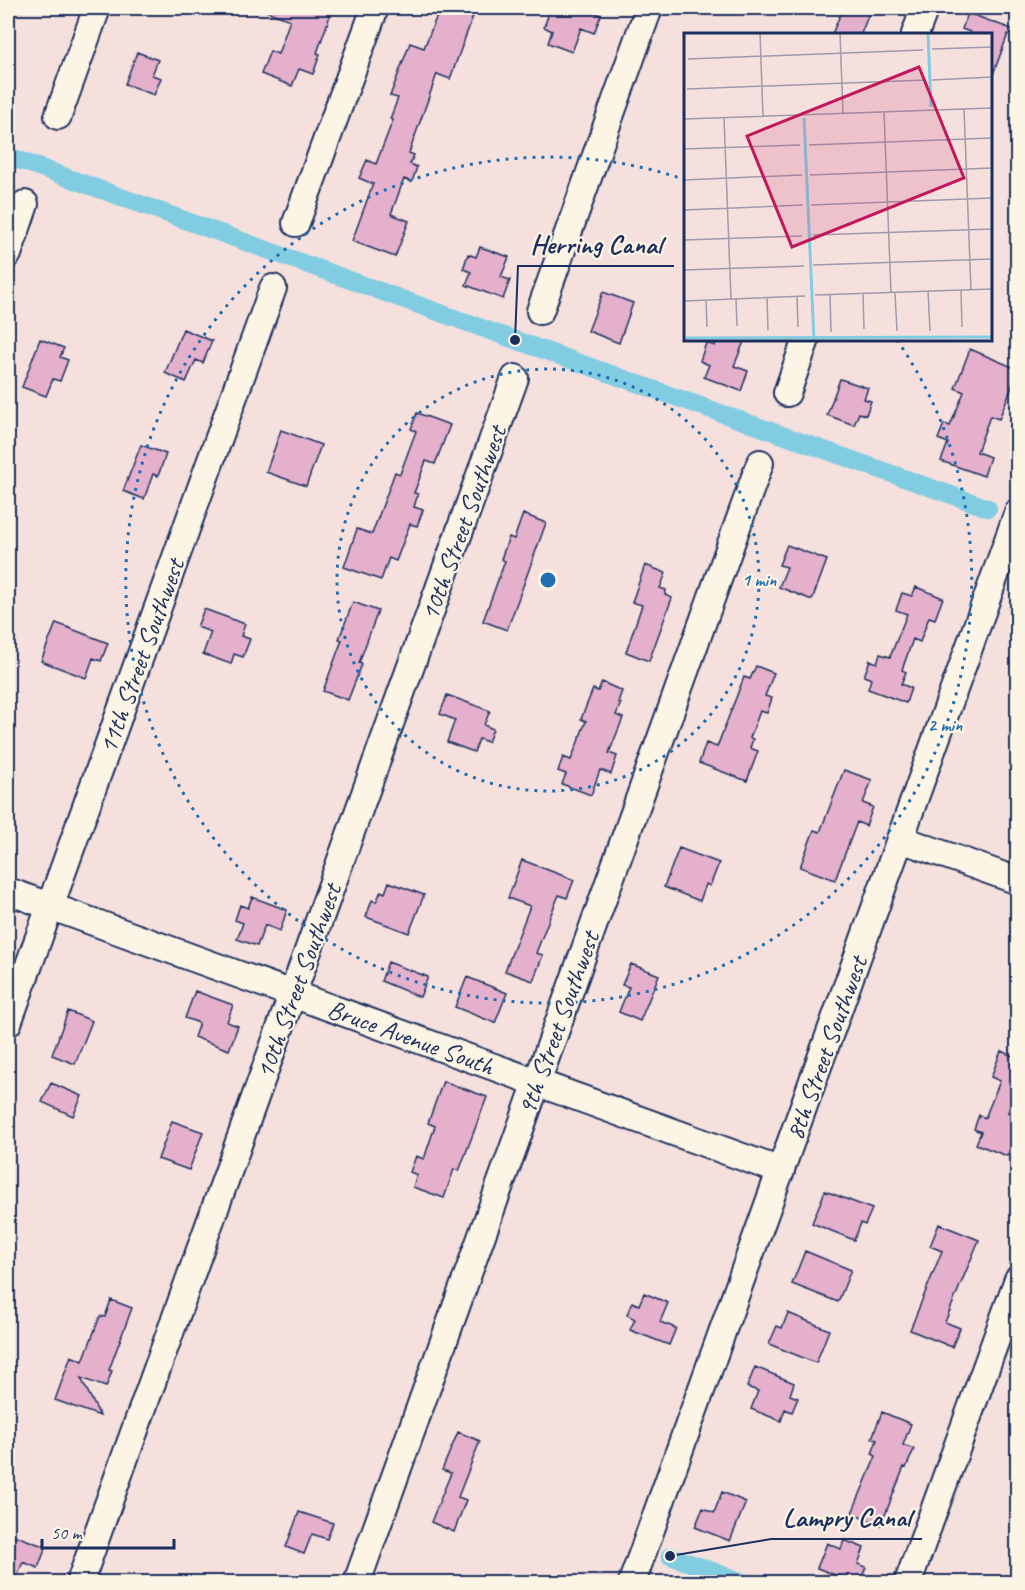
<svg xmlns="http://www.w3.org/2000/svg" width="1025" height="1590" viewBox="0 0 1025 1590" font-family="Caveat,sans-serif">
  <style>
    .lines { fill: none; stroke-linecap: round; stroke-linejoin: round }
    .canal { stroke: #81cce1; stroke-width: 18 }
    .building { fill: #e4b0cc; stroke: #1b2f5e; stroke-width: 1.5 }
    .minor-casing { stroke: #1b2f5e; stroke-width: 30 }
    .minor { stroke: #fcf5e5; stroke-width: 26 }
    .ring { fill: none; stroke: #1f6fb2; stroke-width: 3; stroke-dasharray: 3 6 }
    .labels { text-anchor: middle; stroke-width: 4.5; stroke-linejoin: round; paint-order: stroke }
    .street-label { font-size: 26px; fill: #1b2f5e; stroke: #fcf5e5 }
    .inset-river { fill: none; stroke: #81cce1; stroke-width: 3 }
    .inset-road { fill: none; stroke: #9e99ab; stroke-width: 1.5 }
    .view { fill: #c2185b; fill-opacity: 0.15; stroke: #c2185b; stroke-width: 3 }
    .inset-edge { fill: none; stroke: #1b2f5e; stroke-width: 3 }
    .centre { fill: #1f6fb2; stroke: #fcf5e5; stroke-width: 3 }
    .ring-label { font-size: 18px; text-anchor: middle; font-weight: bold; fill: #1f6fb2; stroke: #fcf5e5; stroke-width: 4.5; stroke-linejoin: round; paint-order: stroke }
    .leader { fill: none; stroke: #1b2f5e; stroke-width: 2 }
    .callout-dot { fill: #1b2f5e; stroke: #fcf5e5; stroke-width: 2 }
    .callout-label { font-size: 27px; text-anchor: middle; font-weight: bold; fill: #1b2f5e; stroke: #fcf5e5; stroke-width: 4.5; stroke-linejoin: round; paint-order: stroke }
  </style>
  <rect width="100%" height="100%" fill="#f5e0de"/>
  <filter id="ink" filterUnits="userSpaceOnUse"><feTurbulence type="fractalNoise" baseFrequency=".0167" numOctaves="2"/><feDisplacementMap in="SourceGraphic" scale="12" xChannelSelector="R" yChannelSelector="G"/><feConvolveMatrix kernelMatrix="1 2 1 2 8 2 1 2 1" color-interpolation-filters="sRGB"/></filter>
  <g filter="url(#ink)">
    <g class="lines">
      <!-- canal -->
      <path class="canal" d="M8 156 515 340 988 508
        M670 1556 743 1582"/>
    </g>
    <!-- building -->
    <path class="building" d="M261 8H324L323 11 331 13 317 53 320 54 313 74 299 69 292 86 261 74 270 51 278 54 290 20 261 9Z
      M440 8H476L450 79 437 74 409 153 414 155 410 164 417 167 412 182 404 179 391 214 409 221 395 257 352 241 373 184 359 178 367 160 376 164 393 120 390 119 398 98 390 96 410 43 424 48Z
      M560 8H582L601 15 594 33 581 28 572 52 548 43 552 31 544 27 550 10 558 13Z
      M843 8H871L861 34H832Z
      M968 13 1017 31V34H1008L992 77H990V34H969L970 32 962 29Z
      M137 52 158 60 152 75 161 78 154 95 125 84Z
      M480 247 509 257 501 277 510 280 503 299 466 285 471 272 463 269 468 254 476 257Z
      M603 292 633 303 619 343 588 331Z
      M183 329 212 341 203 363 196 360 186 382 165 373Z
      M40 339 64 348 60 357 68 360 60 381 53 379 46 396 22 387Z
      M717 339H745L734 366 748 371 741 391 704 377 709 365 700 361 706 343 715 346Z
      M970 349 1017 369V374L999 419 990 416 977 452 990 457 984 476 941 461 948 443 938 439 944 424 950 426 964 392 955 388Z
      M840 379 868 388 864 399 871 401 866 415 859 413 854 425 827 415Z
      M417 413 450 425 435 464 426 461 414 493 418 494 414 507 423 510 417 526 410 524 396 561 389 558 381 580 344 567 357 529 372 534 395 472 400 474 416 431 411 429Z
      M281 430 321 445 306 486 266 472Z
      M141 445 166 454 158 476 153 474 144 499 123 491Z
      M523 514 546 523 507 630 483 621 505 561 501 559 509 537 514 539Z
      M787 545 827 560 812 600 779 587 787 567 779 565Z
      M645 565 666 573 660 588 666 590 665 595 672 598 649 661 626 652 642 605 632 602Z
      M916 587 943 598 935 619 929 617 920 642 913 639 902 670 906 672 901 684 911 688 906 703 868 689 871 679 864 676 870 660 877 663 880 654 890 657 907 614 896 610 902 593 912 596Z
      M353 602 378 611 359 663 362 664 348 700 323 691 342 640 339 639Z
      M204 609 245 624 241 636 250 639 243 657 234 654 231 664 203 654 211 632 197 627Z
      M56 623 108 643 101 661 93 658 86 678 41 661Z
      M756 666 774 673 765 696 772 698 767 713 760 711 750 738 753 739 750 748 758 751 747 781 699 763 706 743 717 747 744 677 750 679Z
      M602 682 622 691 618 702 621 703 616 715 623 718 609 753 617 756 611 774 600 770 591 795 562 784 566 774 558 771 563 757 571 760 586 721 581 719 593 689 598 691Z
      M447 695 490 711 484 725 493 729 488 742 479 739 474 752 447 742 455 720 440 714Z
      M844 770 872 780 863 803 873 807 866 826 857 822 835 880 800 867 814 830 820 832Z
      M679 848 719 863 710 886 706 884 700 901 664 887Z
      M522 860 574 880 567 898 559 895 551 914 536 953 543 955 533 981 505 971 530 906 508 898Z
      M389 882 424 895 409 933 366 917 372 900 376 902 381 891 385 893Z
      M252 897 287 910 280 931 265 925 257 946 237 939 243 923 235 920 240 905 248 908Z
      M388 962 428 977 420 997 381 981Z
      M631 964 659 975 640 1021 619 1012 629 987 622 985Z
      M467 977 507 993 495 1023 455 1007Z
      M195 991 233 1005 227 1022 238 1026 229 1050 194 1037 199 1023 185 1018Z
      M68 1011 92 1021 75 1064 52 1055Z
      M1001 1051 1017 1058V1088L1008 1112 1017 1115V1131L1007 1156 976 1144 981 1132 974 1129 979 1115 985 1118 1000 1081 991 1077Z
      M443 1081 487 1097 459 1171 454 1169 444 1198 413 1187 417 1175 410 1172 416 1156 424 1159 435 1126 428 1123Z
      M51 1083 82 1096 73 1116 42 1102Z
      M172 1121 203 1132 189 1170 158 1159Z
      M825 1191 872 1209 865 1225 861 1223 854 1240 812 1223Z
      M939 1224 979 1240 945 1322 960 1328 952 1347 910 1330 942 1251 930 1246Z
      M805 1251 851 1270 838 1302 792 1284Z
      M644 1293 668 1303 660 1322 676 1328 669 1345 630 1330 635 1319 627 1315 632 1302 639 1305Z
      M111 1300 132 1308 109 1370 112 1371 106 1387 81 1378 100 1416 55 1400 71 1356 83 1361 100 1316 105 1317Z
      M788 1313 829 1330 816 1363 769 1344 777 1326 782 1328Z
      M755 1367 794 1383 790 1395 798 1398 792 1412 785 1409 781 1421 751 1409 758 1391 747 1387Z
      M882 1412 911 1424 903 1445 914 1449 906 1468 904 1467 881 1525 852 1513 876 1456 872 1454 877 1440 872 1438Z
      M458 1432 480 1441 458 1497 466 1500 454 1532 431 1522 451 1473 442 1470Z
      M722 1492 746 1502 730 1541 695 1527 703 1508 714 1513Z
      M299 1512 333 1523 327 1539 312 1534 304 1554 286 1547Z
      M8 1533 46 1547 38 1568 23 1562 15 1582H8Z
      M844 1540 864 1548 858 1564 866 1567 860 1582H853L817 1568 827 1543 841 1549Z"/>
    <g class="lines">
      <defs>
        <path id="minor" d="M915 34 925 8
          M58 116 97 8
          M296 223 375 8
          M8 254 25 204
          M540 311 649 8
          M787 393 806 339
          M901 839 1018 881
          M8 891 781 1171
          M8 1023 273 288
          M80 1582 515 378
          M357 1582 760 463
          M632 1582 1018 512
          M908 1582 1018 1279"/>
      </defs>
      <!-- minor casing -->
      <use href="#minor" class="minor-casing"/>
      <!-- minor -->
      <use href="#minor" class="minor"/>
    </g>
  </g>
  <!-- distance rings -->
  <g class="ring">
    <circle cx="548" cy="580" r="211"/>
    <path d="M897 340A423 423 0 1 1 686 180"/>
  </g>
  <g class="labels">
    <!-- street labels -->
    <g class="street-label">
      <text transform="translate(463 523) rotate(-70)" y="9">10th Street Southwest</text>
      <text transform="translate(141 656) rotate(-70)" y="9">11th Street Southwest</text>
      <text transform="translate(298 981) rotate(-70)" y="9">10th Street Southwest</text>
      <text transform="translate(558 1023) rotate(-70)" y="9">9th Street Southwest</text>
      <text transform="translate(411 1037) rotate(20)" y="9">Bruce Avenue South</text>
      <text transform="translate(826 1048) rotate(-70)" y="9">8th Street Southwest</text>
    </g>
  </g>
  <!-- overview -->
  <g transform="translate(684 33)">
    <rect width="308" height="308" fill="#f5e0de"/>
    <path class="inset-river" d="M244 1 247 74M120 85 130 307M0 305 308 304"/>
    <path class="inset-road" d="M76 1 79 83M156 1 159 80M248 16 308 14M4 26 239 17M248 47 308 44M3 56 242 47M280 76 287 257M200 79 207 260M40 85 47 266M0 86 308 75M125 112 308 105M0 116 116 112M126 142 308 135M0 147 118 142M127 172 308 165M0 177 119 172M129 202 308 196M0 207 118 203M129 232 308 226M0 237 120 233M277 257 278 294M244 258 246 298M211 260 213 298M179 261 180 296M131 262 308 256M146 262 147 299M113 263 114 294M83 264 84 297M52 266 53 293M22 267 23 294M0 268 121 263"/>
    <path class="view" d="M235 34 280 145 108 214 63 103Z"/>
    <rect width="308" height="308" class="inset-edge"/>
  </g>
  <circle cx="548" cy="580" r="9" class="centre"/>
  <g class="ring-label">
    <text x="759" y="586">1 min</text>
    <text x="945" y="731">2 min</text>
  </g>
  <!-- callouts -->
  <path class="leader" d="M515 340L518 266H674M670 1556L771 1539H922"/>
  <g class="callout-dot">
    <circle cx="515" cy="340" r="6"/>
    <circle cx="670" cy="1556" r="6"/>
  </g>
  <g class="callout-label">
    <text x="596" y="253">Herring Canal</text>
    <text x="847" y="1526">Lampry Canal</text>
  </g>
  <!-- margin -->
  <rect width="1025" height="1590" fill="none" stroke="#fcf5e5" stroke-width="30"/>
  <rect x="15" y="15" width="995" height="1560" fill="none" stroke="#1b2f5e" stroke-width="2" filter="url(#ink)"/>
  <!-- scale -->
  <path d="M42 1539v9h132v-9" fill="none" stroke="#1b2f5e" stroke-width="3"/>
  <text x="51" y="1539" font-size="18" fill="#1b2f5e" stroke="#fcf5e5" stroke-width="4.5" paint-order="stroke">50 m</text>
</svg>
